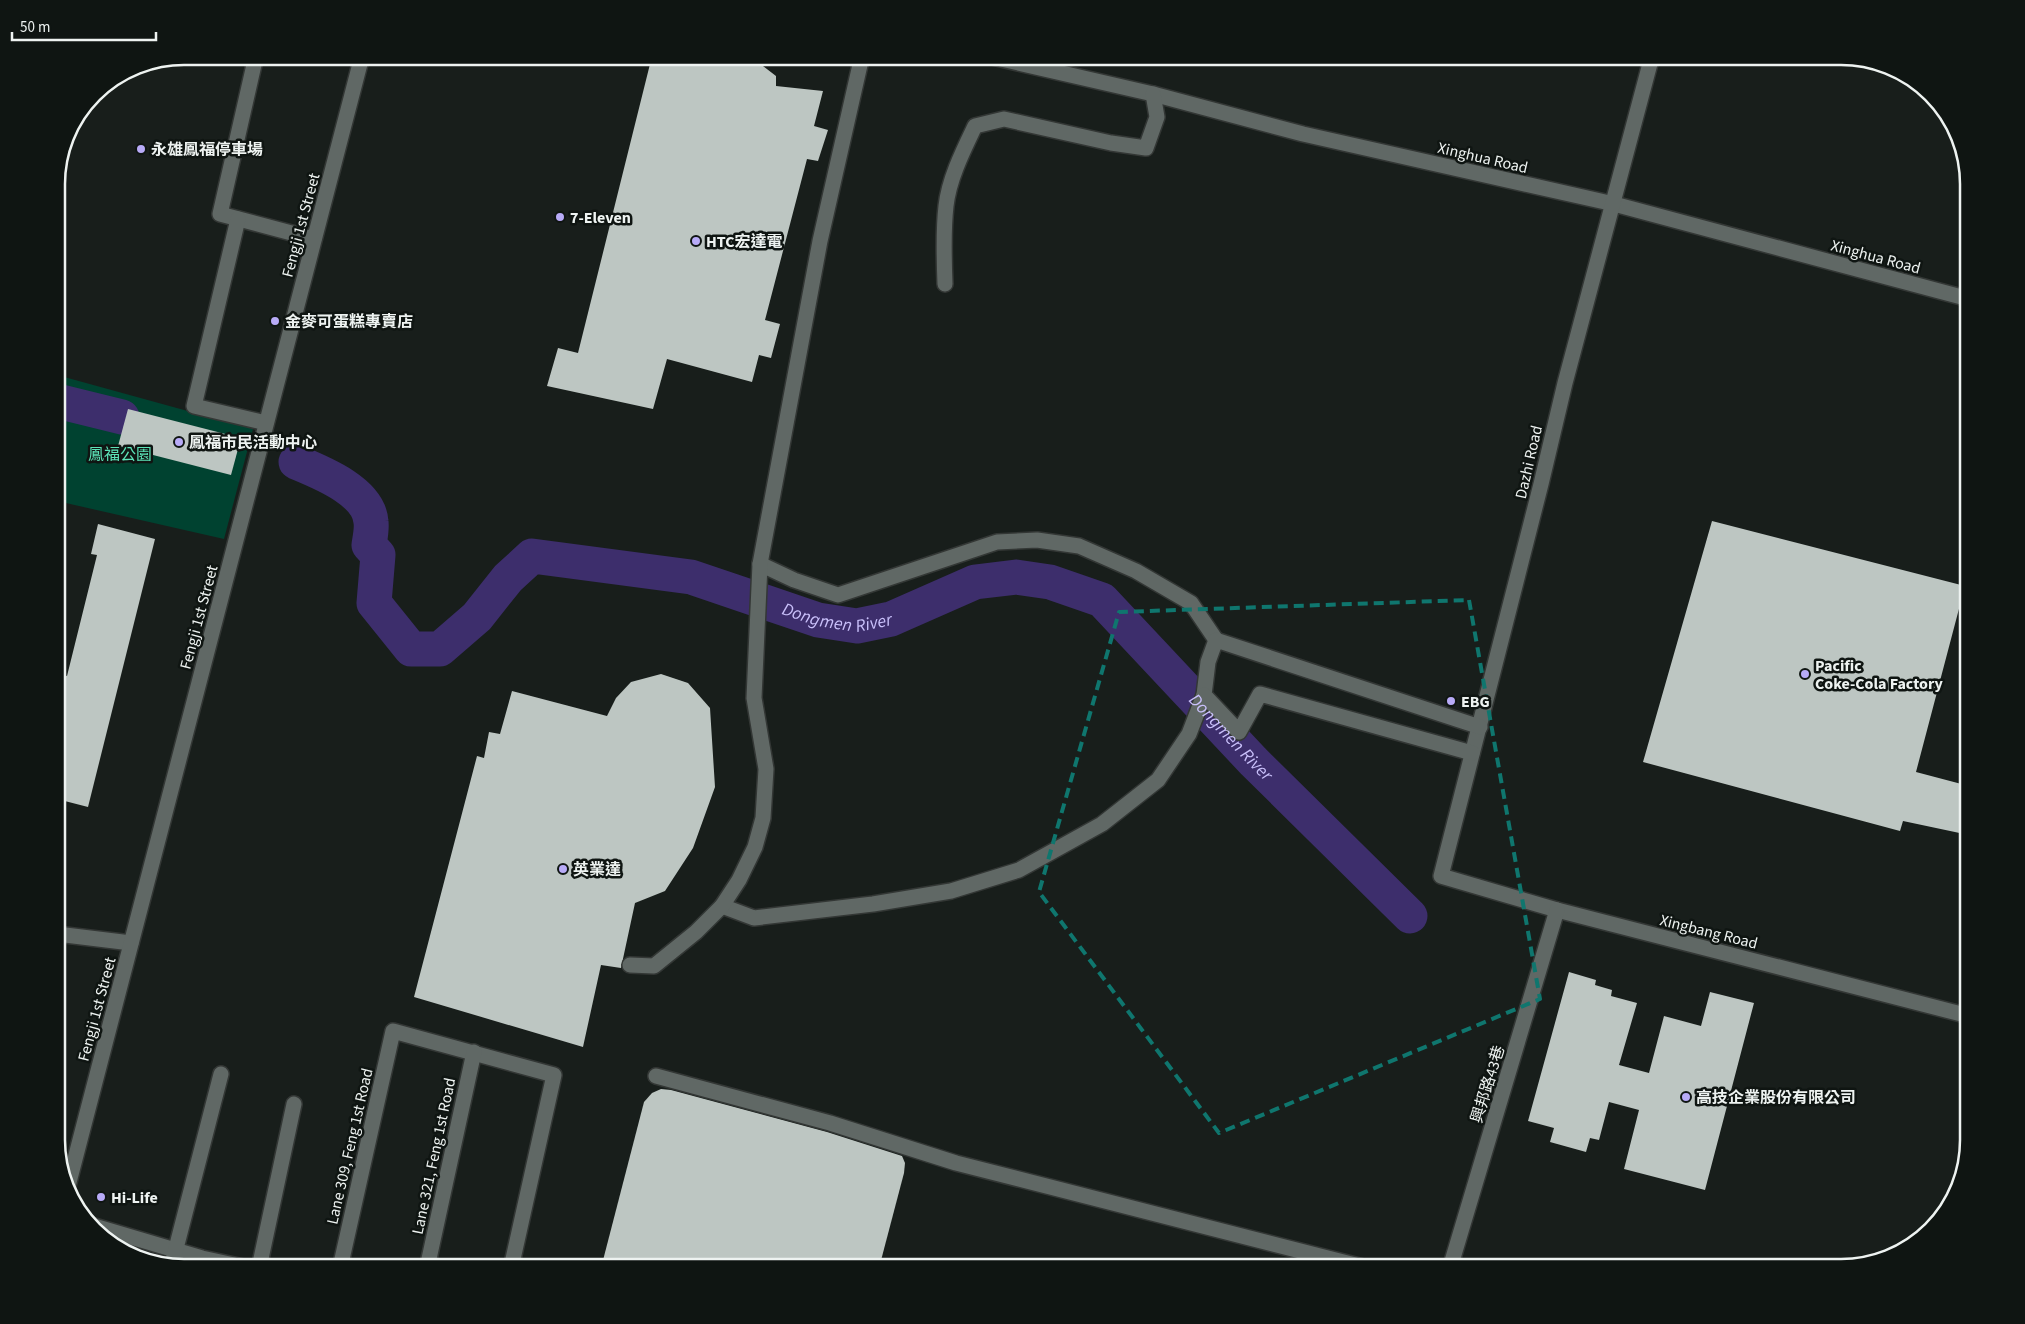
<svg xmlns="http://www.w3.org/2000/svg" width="2025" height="1324" font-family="'Source Sans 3','Noto Sans TC',sans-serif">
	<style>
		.green { fill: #004230 }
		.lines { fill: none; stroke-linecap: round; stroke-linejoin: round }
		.river { stroke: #3d2e6c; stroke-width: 35 }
		.building { fill: #bdc6c2 }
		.minor-casing { stroke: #333735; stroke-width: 18 }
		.minor { stroke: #606865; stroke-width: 15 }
		.marked { fill: none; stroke: #0f766e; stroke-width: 4; stroke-dasharray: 10 6; stroke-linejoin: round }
		.poi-dot { fill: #b8abf7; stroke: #0f1512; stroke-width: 2 }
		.labels { text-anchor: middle; stroke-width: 5; stroke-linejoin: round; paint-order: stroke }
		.poi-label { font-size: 16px; font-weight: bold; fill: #eef3f1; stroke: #0f1512; text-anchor: start }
		.street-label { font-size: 16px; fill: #eef3f1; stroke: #0f1512 }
		.park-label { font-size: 16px; fill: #5ce3b7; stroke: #0f1512 }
		.water-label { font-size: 18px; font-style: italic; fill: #c9c0fa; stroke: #0f1512 }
		.rim { fill: none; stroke: #eef3f1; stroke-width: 2.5 }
	</style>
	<rect width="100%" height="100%" fill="#181e1b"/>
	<polygon class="green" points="57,375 253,429 224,539 57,501"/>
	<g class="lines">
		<g class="river">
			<polyline points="57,401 122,417"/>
			<path id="s1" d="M296 462C320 472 369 491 371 522 372 529 370 538 369 545L378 555 374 603 411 649H440L477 617 508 578 532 556 691 577 818 620 857 626 891 619 975 582 1016 577 1050 582 1102 600 1253 761 1410 916"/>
		</g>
	</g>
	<g class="building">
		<polygon points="652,56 666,56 696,62 716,56 740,56 759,63 776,76 776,86 823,91 814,126 828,130 818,161 807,159 765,320 780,324 771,358 759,355 752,382 667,359 653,409 547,386 558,348 578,353"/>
		<polygon points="128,409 241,438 231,475 118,446"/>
		<polygon points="1712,521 1965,586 1916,772 1969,786 1969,835 1903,821 1900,831 1643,762"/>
		<polygon points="98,524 155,539 88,807 57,799 57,682 59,674 67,676 97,555 91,554"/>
		<polygon points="661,674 688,683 710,708 715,787 693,848 665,891 635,903 621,968 601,965 583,1047 414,997 477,756 484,758 489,732 500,734 512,691 607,716 616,698 631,682"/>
		<polygon points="1569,972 1596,980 1595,985 1612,990 1611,996 1637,1003 1619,1065 1649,1073 1664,1016 1701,1026 1710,992 1754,1003 1705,1190 1624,1169 1639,1110 1609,1102 1599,1140 1590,1138 1586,1152 1550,1142 1554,1128 1528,1121"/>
		<polygon points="661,1089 671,1090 827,1132 902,1156 905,1163 904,1173 879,1268 601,1268 644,1102 652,1093"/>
	</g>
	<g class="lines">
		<defs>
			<g id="minor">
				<polyline points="256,56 220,214 314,239"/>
				<polyline points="988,56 1153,94 1303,134 1614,204 1969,299"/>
				<polyline points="1652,56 1565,383 1541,484 1441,876 1557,910 1969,1016"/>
				<polyline points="238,219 194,406 266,423"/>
				<path d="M945 284C944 259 943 232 946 206 949 179 963 151 975 126L1004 119 1111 143 1146 148 1157 117 1153 94"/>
				<polyline points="760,564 794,580 838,595 997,542 1037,540 1079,546 1136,571 1191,603 1216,640"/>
				<polyline points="1472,753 1260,694 1239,732 1204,695 1208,662 1216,640 1480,727"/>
				<polyline points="722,906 754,918 873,904 951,891 1019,870 1102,824 1158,780 1189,734 1204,695"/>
				<polyline points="57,934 131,943"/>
				<polyline points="630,965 654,966 696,932 722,906 739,880 755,847 763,818 766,769 754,698 760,564 820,241 862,56"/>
				<polyline points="656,1076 830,1123 956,1163 1367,1268"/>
				<polyline points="68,1186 362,56"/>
				<polyline points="94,1226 202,1258 248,1268"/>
				<polyline points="172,1264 221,1074"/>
				<polyline points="259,1268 294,1104"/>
				<polyline points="340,1268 393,1031 554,1075 511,1268"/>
				<polyline points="427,1268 474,1052"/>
				<polyline points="1450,1268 1557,910"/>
			</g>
		</defs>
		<use href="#minor" class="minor-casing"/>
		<use href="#minor" class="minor"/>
	</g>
	<path class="marked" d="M1469 600 1540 999 1219 1133 1039 892 1119 612Z"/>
	<g class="poi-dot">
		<circle cx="141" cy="149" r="5"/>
		<circle cx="560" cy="217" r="5"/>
		<circle cx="696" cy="241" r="5"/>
		<circle cx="275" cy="321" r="5"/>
		<circle cx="179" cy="442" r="5"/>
		<circle cx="1805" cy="674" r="5"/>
		<circle cx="1451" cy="701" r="5"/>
		<circle cx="563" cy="869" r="5"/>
		<circle cx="1686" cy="1097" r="5"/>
		<circle cx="101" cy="1197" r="5"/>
	</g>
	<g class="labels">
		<g class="poi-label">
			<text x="151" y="155">永雄鳳福停車場</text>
			<text x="570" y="223">7-Eleven</text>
			<text x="706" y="247">HTC宏達電</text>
			<text x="285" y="327">金麥可蛋糕專賣店</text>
			<text x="189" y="448">鳳福市民活動中心</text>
			<text x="1815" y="671">Pacific<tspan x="1815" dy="18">Coke-Cola Factory</tspan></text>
			<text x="1461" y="707">EBG</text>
			<text x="573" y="875">英業達</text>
			<text x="1696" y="1103">高技企業股份有限公司</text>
			<text x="111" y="1203">Hi-Life</text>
		</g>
		<g class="street-label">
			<text transform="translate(1483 157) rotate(13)" y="6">Xinghua Road</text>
			<text transform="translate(300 225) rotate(-75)" y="6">Fengji 1st Street</text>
			<text transform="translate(1876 256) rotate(15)" y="6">Xinghua Road</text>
			<text transform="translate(1528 462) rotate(-77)" y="6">Dazhi Road</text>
			<text transform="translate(198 617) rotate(-75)" y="6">Fengji 1st Street</text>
			<text transform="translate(1709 931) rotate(14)" y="6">Xingbang Road</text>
			<text transform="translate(96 1009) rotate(-75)" y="6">Fengji 1st Street</text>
			<text transform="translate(1487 1084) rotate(-73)" y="6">興邦路43巷</text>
			<text transform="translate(349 1146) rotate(-77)" y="6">Lane 309, Feng 1st Road</text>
			<text transform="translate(433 1156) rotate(-78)" y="6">Lane 321, Feng 1st Road</text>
		</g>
		<g class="park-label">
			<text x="120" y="460">鳳福公園</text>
		</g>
		<g class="water-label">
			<text dy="6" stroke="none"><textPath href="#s1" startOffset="718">Dongmen River</textPath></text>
			<text dy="6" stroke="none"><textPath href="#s1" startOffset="1184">Dongmen River</textPath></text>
		</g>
	</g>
	<path d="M0 0H2025V1324H0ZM184 65H1841A119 119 0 0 1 1960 184V1140A119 119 0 0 1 1841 1259H184A119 119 0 0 1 65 1140V184A119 119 0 0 1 184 65Z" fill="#0f1512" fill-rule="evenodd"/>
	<path class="rim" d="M184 65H1841A119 119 0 0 1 1960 184V1140A119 119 0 0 1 1841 1259H184A119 119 0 0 1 65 1140V184A119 119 0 0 1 184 65Z"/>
	<path d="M12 32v8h144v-8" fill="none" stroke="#eef3f1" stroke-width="2.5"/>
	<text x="20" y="32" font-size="15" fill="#eef3f1" stroke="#0f1512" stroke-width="4" paint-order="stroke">50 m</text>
</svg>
